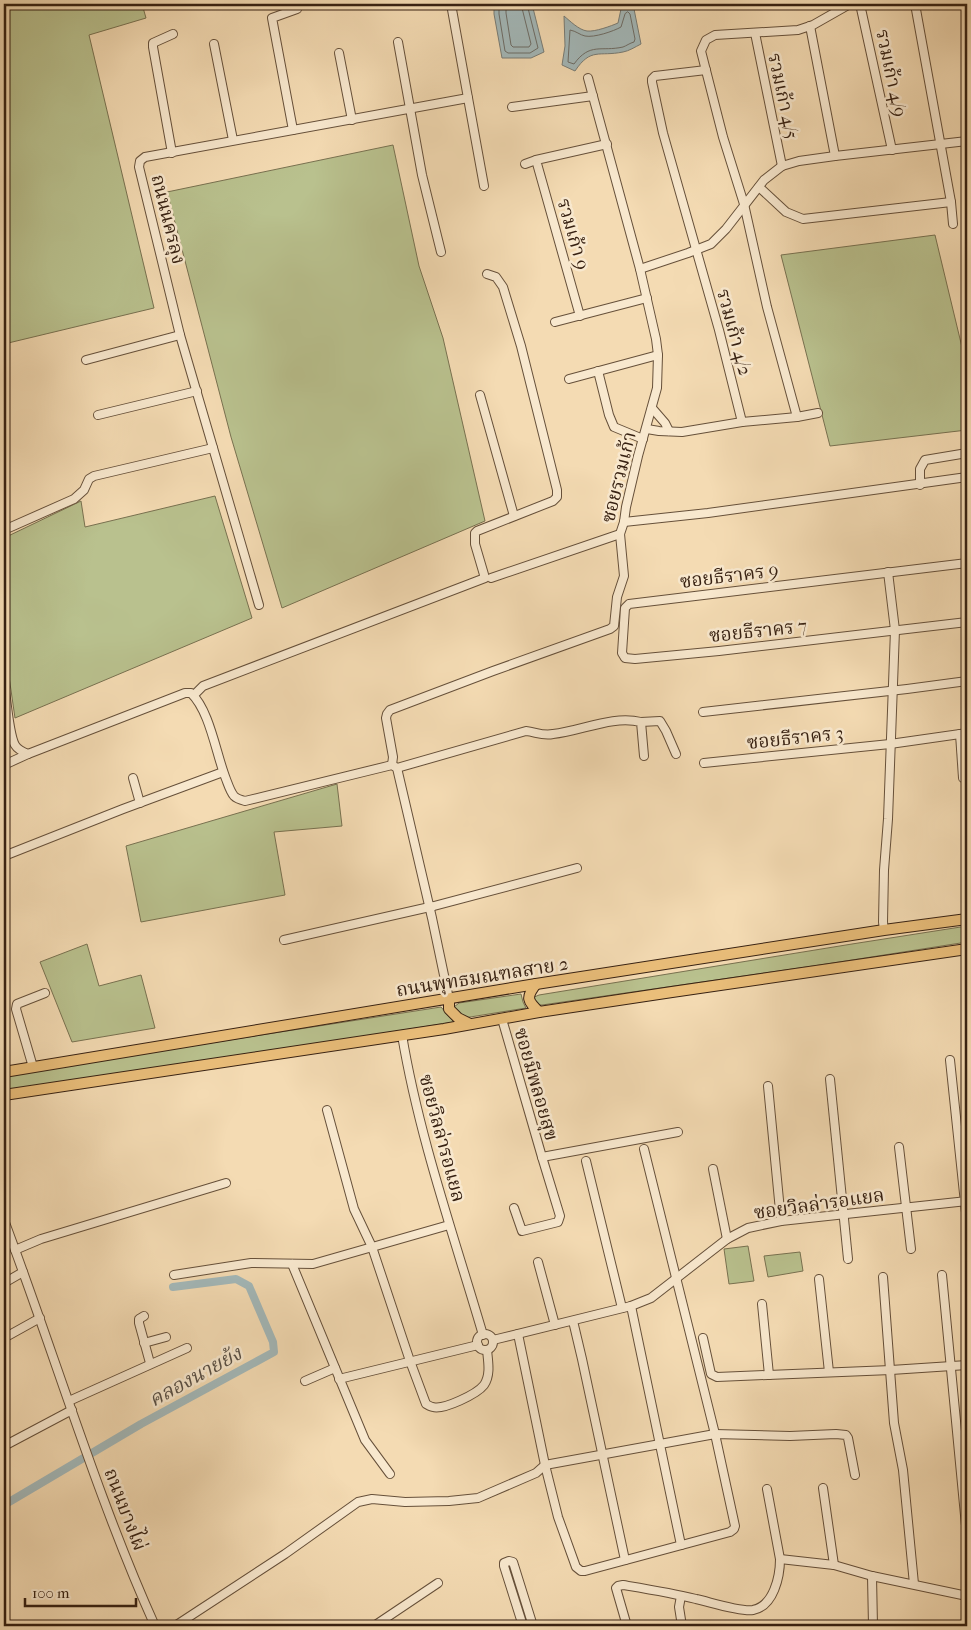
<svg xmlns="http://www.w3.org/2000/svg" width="971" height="1630" font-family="'IM FELL French Canon','Noto Serif Thai',serif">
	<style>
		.green { fill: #b9c18e; stroke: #787150 }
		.water { fill: #a3b8b9; stroke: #787c76 }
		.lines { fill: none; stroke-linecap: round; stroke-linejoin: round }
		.shore { stroke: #6d6c66; stroke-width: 1 }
		.canal { stroke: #a3b8b9; stroke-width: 8 }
		.minor-casing { stroke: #66503a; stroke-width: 10 }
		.major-casing { stroke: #372112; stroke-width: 12 }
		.minor { stroke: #f8e8ce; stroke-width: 8 }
		.major { stroke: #eabe7a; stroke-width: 10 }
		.labels { text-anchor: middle; stroke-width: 5; stroke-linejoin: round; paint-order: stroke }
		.street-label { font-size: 19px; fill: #372112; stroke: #f8e8ce }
		.water-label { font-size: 20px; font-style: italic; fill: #574e44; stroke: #f8e8ce }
	</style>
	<rect width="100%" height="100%" fill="#f4dbb3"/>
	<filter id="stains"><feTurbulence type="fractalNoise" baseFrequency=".004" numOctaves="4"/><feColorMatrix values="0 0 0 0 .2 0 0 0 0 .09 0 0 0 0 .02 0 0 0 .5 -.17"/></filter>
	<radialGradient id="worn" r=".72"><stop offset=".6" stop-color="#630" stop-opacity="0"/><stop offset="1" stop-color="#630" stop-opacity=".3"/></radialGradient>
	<g class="green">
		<polygon points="4,4 142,4 146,18 89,35 154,308 4,344"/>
		<polygon points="654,4 703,4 655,8"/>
		<polygon points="393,145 419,266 443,338 485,521 282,608 231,437 167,192"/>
		<polygon points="935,235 967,368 967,430 830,446 781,255"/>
		<polygon points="215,496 252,618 15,718 4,642 4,538 81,501 85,527"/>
		<polygon points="337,784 342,826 274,832 285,895 141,922 126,846"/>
		<polygon points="967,926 967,942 820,965 542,1005 536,1005 532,998 539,995 852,944"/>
		<polygon points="87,944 99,986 141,975 155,1028 72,1042 40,962"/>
		<polygon points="521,994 523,1002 526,1008 464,1018 454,1007 459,1003"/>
		<polygon points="441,1007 454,1022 196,1063 4,1091 4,1075"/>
		<polygon points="748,1246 754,1281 729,1284 724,1249"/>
		<polygon points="800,1252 803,1271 768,1277 764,1256"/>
	</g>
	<g class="water">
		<polygon points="494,4 532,4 544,52 531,58 502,58 494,14"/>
		<path d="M619 4H633L641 44C635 47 629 51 623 52 599 57 591 47 575 71L562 65 565 46 564 16C570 21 579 30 587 31 595 32 611 26 618 23L621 9Z"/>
	</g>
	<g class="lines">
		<g class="shore">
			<polyline points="499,4 499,14 505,51 508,53 530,53 538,48 527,4"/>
			<polyline points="506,4 506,13 511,45 513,47 529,47 531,44 521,4"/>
			<path d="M628 12 630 14 635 39 634 42C630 43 626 46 623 47 601 52 590 42 574 64L568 62 570 30C576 31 580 35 585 36 594 38 614 31 621 27L625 14Z"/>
		</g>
		<polyline class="canal" points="4,1505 141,1424 274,1352 273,1342 249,1286 236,1279 173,1287"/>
		<defs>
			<g id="minor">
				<polyline points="860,4 892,150"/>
				<polyline points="915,4 951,202 953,224"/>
				<polyline points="967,4 967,7"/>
				<polyline points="810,26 835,156"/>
				<polyline points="755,33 782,166"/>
				<polyline points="398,42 422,175 441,252"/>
				<polyline points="214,44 233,140"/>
				<polyline points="339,53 352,120"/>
				<polyline points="706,70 655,76 652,79 652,82 663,133 719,330 742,422"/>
				<polyline points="468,98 484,186"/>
				<polyline points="512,107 593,96"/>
				<polyline points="293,130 272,18 297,9"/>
				<polyline points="172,153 153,47 153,43 173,34"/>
				<polyline points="525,164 536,160"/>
				<polyline points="759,187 786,212 803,219 951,202"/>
				<polyline points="640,269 688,253 711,244 726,229 764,180 782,166 799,161 835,156 967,141"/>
				<polyline points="580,316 536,160 607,144"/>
				<polyline points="555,322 647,298"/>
				<polyline points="86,360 180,335"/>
				<polyline points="598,371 609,415 614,427 643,439"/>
				<polyline points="569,379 658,355"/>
				<polyline points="480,395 514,516"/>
				<polyline points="652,408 665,423 669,431"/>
				<polyline points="98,415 197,391"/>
				<polyline points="797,417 767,307 744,204 723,137 701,51 706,40 715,35 798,30 813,25 850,4"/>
				<polyline points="647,429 659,431 682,432 742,422 797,417 818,413"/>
				<polyline points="920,485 920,469 925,460 967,453"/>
				<polyline points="624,522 708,513 967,477"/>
				<polyline points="4,530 74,499 84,490 89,479 94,476 213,448"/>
				<polyline points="967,563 629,604 625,608 622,653 625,658 635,659 719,651 967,622"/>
				<polyline points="491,578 620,534"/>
				<polyline points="259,605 180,335 139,167 140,161 145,157 468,98 451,4"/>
				<path d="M4 682C6 696 9 735 15 745 18 750 23 752 28 754L185 693H191C210 711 216 754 226 779 228 784 230 791 234 796 237 799 241 800 245 801L392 765 397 768 432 918 449 999"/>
				<polyline points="194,695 203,686 485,578 475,544 475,533 477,531 553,501 557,497 557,490 521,346 503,287 496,277 487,274"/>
				<polyline points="703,712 907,689 967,681"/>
				<polyline points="641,722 660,721 666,731 676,754"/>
				<polyline points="960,734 963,778"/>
				<polyline points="704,763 890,744 967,733"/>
				<polyline points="4,765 28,754"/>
				<polyline points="392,765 393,757 386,718 387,714 390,710 493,671 610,629 614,626 617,597 624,576 620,534 624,522 626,507 638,456 657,388 658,355 656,339 640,269 588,78"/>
				<path d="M397 768 526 731C536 732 542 736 553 734 582 731 612 715 641 722L644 756"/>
				<polyline points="133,778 140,803"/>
				<polyline points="4,856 123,809 223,772"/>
				<polyline points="884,930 883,922 884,870 888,819 895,630 888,572"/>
				<polyline points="284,940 434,906 577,868"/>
				<polyline points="502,1019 542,1157 560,1216 558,1222 522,1231 514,1208"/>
				<path d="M402 1035C419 1137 454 1236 483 1335"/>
				<polyline points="950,1060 967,1222"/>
				<polyline points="33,1067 16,1009 17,1004 45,993"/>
				<polyline points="830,1079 848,1259"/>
				<polyline points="768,1086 781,1221"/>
				<path d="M327 1110 354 1209 372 1247 410 1361 426 1404C428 1405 431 1407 433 1407 444 1410 477 1394 484 1385 491 1375 488 1361 487 1350"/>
				<polyline points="899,1147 911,1249"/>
				<polyline points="542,1157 678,1132"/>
				<polyline points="586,1161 622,1308"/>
				<polyline points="713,1169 727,1239"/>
				<path d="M4 1220C55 1355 96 1495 155 1626"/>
				<polyline points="15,1250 41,1239 226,1183"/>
				<polyline points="538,1262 555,1325"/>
				<polyline points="292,1264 365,1440 390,1474"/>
				<polyline points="174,1275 251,1263 313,1264 449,1225"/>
				<polyline points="942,1275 967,1536"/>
				<polyline points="883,1277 894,1423 903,1470 914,1584"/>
				<polyline points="819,1279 829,1372"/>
				<polyline points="4,1283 23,1272"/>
				<polyline points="762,1304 769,1375"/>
				<polyline points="631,1306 681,1545"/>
				<polyline points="144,1316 139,1319 139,1323 150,1363"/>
				<polyline points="573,1321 582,1359 625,1560"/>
				<polyline points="518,1334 545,1465 558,1517 576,1567 581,1571 585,1571 730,1532 734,1529 735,1526 715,1434 644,1149"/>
				<circle cx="485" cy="1342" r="8"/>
				<polyline points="4,1338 40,1318"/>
				<polyline points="703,1338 711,1374 717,1377 891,1370 967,1365"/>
				<polyline points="493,1340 631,1306 651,1298 727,1239 748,1228 781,1221 967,1201"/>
				<polyline points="144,1343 166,1337"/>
				<polyline points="339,1379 478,1345"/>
				<polyline points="305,1381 335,1368"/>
				<polyline points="69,1401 187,1348"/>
				<polyline points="4,1446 72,1410"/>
				<polyline points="823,1488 834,1565"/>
				<polyline points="780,1559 834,1565 872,1576 967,1596"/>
				<polyline points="872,1576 873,1626"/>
				<polyline points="681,1596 679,1607 682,1626"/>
				<polyline points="175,1626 285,1554 358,1502 372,1499 405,1502 449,1501 478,1498 536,1473 545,1465 715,1434 790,1436 836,1434 846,1435 848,1438 855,1475"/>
				<polyline points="374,1626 438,1583"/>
				<polyline points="523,1626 504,1566 504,1563 509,1561 513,1562 533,1626"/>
				<path d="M627 1626 616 1588 618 1586 623 1585C647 1589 672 1593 696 1599 710 1602 740 1612 753 1610 774 1606 780 1576 780 1559L767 1489"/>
			</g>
			<g id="major">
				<path d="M536 984C525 998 528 1001 539 1012"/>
				<polyline points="449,999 449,1009 458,1018 470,1024"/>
				<polyline points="4,1072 536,984 884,930 967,919"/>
				<polyline points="4,1095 444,1029 539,1012 672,992 967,949"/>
			</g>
		</defs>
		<use href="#minor" class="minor-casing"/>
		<use href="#major" class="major-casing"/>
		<use href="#minor" class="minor"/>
		<use href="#major" class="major"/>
	</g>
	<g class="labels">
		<g class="street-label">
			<text transform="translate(892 73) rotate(78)" y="7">รวมเก้า 4/9</text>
			<text transform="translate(784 96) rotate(78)" y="7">รวมเก้า 4/5</text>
			<text transform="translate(169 219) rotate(76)" y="7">ถนนนครลุง</text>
			<text transform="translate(574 234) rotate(74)" y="7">รวมเก้า 9</text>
			<text transform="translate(735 332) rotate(75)" y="7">รวมเก้า 4/2</text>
			<text transform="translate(618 477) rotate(-76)" y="7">ซอยรวมเก้า</text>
			<text transform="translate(729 575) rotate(-7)" y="7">ซอยธีราคร 9</text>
			<text transform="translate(758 630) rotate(-6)" y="7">ซอยธีราคร 7</text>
			<text transform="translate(795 737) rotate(-6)" y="7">ซอยธีราคร 3</text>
			<text transform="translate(482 976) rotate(-9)" y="7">ถนนพุทธมณฑลสาย 2</text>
			<text transform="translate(537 1084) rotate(74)" y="7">ซอยมีพลอยสุข</text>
			<text transform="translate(443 1138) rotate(75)" y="7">ซอยวิลล่ารอแยล</text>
			<text transform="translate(819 1203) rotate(-8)" y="7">ซอยวิลล่ารอแยล</text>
			<text transform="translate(126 1509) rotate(69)" y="7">ถนนบางไผ่</text>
		</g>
		<g class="water-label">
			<text transform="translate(195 1376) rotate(-29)" y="7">คลองนายย้ง</text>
		</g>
	</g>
	<rect width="971" height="1630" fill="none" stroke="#f4dbb3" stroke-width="20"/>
	<rect x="5" y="5" width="961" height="1620" fill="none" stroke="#372112" stroke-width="2.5"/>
	<rect x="10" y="10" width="951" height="1610" fill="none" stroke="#372112"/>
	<path d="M25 1598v8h111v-8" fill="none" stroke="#372112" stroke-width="2.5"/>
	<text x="32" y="1598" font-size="15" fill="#372112" stroke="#f8e8ce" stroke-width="4" paint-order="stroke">100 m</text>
	<rect width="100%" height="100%" filter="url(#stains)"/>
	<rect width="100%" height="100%" fill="url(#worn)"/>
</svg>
